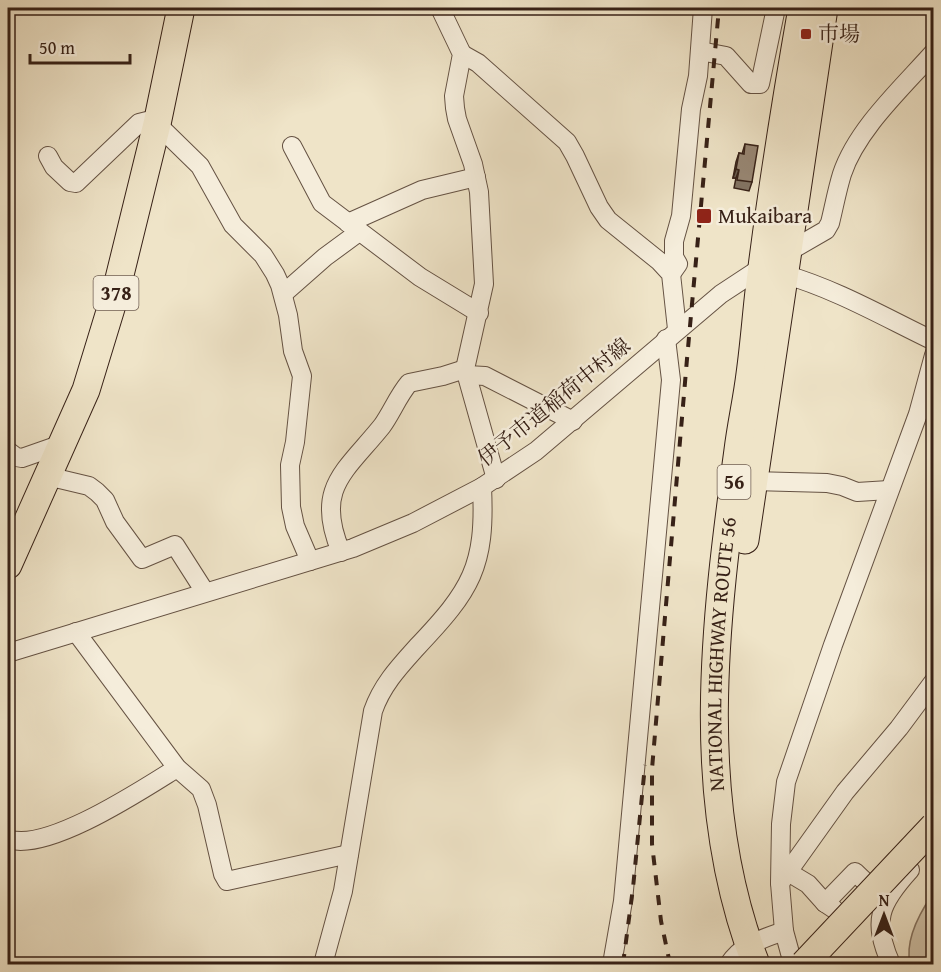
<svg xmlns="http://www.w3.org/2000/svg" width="941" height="972" font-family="'Gentium Book Plus','Noto Serif JP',serif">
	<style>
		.green { fill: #d0c3aa; stroke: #847260; stroke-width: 1.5 }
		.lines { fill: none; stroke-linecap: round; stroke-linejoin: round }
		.minor-casing { stroke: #655243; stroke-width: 20 }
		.highway-casing { stroke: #372117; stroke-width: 29 }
		.minor { stroke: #f5eddb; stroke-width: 18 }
		.highway { stroke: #efe4c8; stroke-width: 27 }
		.rail { stroke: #372117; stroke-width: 4; stroke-dasharray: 10 10; stroke-linecap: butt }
		.highway-bridge-casing { stroke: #372117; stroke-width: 29; stroke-linecap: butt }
		.highway-bridge { stroke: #efe4c8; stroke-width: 27 }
		.wall { fill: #827363; stroke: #372117; stroke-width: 1.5 }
		.shaded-wall { fill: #6a5e50; stroke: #372117; stroke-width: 1.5 }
		.building { fill: #978673; stroke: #372117; stroke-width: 1.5 }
		.poi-dot { fill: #8f2418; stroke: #f5eddb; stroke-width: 2 }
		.labels { text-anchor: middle; stroke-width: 5; stroke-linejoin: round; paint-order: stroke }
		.shield { fill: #f5eddb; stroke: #705e52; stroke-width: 1.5 }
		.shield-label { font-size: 20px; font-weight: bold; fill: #372117 }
		.poi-label { font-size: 21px; fill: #372117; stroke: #f5eddb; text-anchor: start }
		.street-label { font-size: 21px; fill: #372117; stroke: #f5eddb }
	</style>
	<rect width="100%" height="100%" fill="#efe4c8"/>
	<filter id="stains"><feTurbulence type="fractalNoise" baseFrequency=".00333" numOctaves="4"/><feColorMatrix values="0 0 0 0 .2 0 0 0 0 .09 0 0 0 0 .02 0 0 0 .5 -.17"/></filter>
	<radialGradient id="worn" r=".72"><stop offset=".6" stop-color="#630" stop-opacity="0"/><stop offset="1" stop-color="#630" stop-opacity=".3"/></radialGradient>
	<path class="green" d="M932 895 933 964H910C905 941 919 914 932 895Z"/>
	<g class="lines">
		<defs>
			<g id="minor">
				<polyline points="440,8 462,54 454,96 455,108 457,119 473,164 479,192 484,284 465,369 496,479"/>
				<polyline points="700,51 726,56 751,84 760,84 776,8"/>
				<polyline points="462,54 478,63 567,142 575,156 599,207 608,220 659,261 671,274 677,329"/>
				<polyline points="292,146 322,203 420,277 479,313"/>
				<polyline points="48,156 54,167 70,182 76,183 139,123 147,121 157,124 200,166 233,225 263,255 275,274 280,285 288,315 293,351 302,376 295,442 290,465 291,507 295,526 310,561"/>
				<polyline points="348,223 422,190 476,177"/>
				<polyline points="671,274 678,264 674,257 674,241 681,216 691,109 698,76 703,8"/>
				<path d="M783 274C836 289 884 317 934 341"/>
				<polyline points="283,294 325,257 359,232"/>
				<polyline points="467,375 485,376 573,421"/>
				<polyline points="8,451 16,457 22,458 62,444"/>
				<polyline points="47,476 89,486 97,492 105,500 115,522 142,559 175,545 205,592"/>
				<polyline points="754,481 827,483 842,486 857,492 889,490"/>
				<path d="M341 552C314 488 345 472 382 426 392 412 398 396 409 383L443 376 465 369"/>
				<polyline points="76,632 177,768 201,789 207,805 223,874 227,881 349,854"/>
				<path d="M8 653 353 548 413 523 482 487 536 451 721 294 762 267 826 230 830 223C834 207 837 190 842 174 857 129 902 88 934 52"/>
				<path d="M8 839C47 853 143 789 177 768"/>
				<polyline points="788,872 808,884 825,903 834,909"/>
				<polyline points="780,883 845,792 899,728 934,681"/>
				<polyline points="825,903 855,872 880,896"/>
				<path d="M323 964 343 891 373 711C382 685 399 667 417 647 471 590 486 567 482 487"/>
				<polyline points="612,964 623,901 671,380 666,339"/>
				<path d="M729 964C742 944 762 939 784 931"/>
				<polyline points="793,964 784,931 780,883 781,824 786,782 833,645 918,414 934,355"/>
				<path d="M891 964C872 921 879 904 910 870"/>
			</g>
			<g id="highway">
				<polyline points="745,540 824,8"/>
				<polyline points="8,565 86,390 115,295 157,124 181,8"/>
				<path id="s1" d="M756 964C692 800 715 620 738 450 741 425 747 399 750 374 755 338 757 302 762 267 773 181 787 94 802 8"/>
			</g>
		</defs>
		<use href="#minor" class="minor-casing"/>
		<use href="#highway" class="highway-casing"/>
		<use href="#minor" class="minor"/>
		<use href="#highway" class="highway"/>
		<g class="rail">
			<polyline points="623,964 633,888 645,765"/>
			<polyline points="670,964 661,921 652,844 652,769 687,359 719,8"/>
		</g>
		<defs>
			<polyline id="highway-bridge" points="804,964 934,826"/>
		</defs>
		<use href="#highway-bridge" class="highway-bridge-casing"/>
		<use href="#highway-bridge" class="highway-bridge"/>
	</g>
	<polygon class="wall" points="745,144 752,182 749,191 734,188 736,178 733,178 736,162 739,153 742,154"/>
	<polygon class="shaded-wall" points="736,169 739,170 736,178 733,178"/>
	<polygon class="building" points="745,144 758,146 752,182 737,180 739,170 736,169 739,153 744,154"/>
	<g class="poi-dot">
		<rect x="800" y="28" width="12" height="12" rx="3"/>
		<rect x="696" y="208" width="16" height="16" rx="3"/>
	</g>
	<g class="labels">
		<g class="shield">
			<rect x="93.5" y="276" width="45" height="34" rx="4.5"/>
			<rect x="717.5" y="465" width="33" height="34" rx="4.5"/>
		</g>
		<g class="shield-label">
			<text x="116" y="300">378</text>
			<text x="734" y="489">56</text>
		</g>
		<g class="poi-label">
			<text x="818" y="41">市場</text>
			<text x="718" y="223">Mukaibara</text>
		</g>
		<g class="street-label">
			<text transform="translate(554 402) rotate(-39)" y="7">伊予市道稲荷中村線</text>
			<text dy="7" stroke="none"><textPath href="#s1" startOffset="315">NATIONAL HIGHWAY ROUTE 56</textPath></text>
		</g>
	</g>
	<rect width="941" height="972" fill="none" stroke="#efe4c8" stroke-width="30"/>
	<rect x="9" y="9" width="923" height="954" fill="none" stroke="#372117" stroke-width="3"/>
	<rect x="15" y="15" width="911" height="942" fill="none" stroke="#372117" stroke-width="1.5"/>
	<g transform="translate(884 915)" stroke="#f5eddb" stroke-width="4.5" paint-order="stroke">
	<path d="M0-4.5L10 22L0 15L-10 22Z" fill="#372117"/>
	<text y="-9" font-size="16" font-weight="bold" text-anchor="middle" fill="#372117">N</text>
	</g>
	<path d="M30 54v9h100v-9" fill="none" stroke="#372117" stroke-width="3"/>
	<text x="39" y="54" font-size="18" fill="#372117" stroke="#f5eddb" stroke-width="4.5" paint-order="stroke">50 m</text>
	<rect width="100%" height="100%" filter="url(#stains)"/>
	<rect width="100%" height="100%" fill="url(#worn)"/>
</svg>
